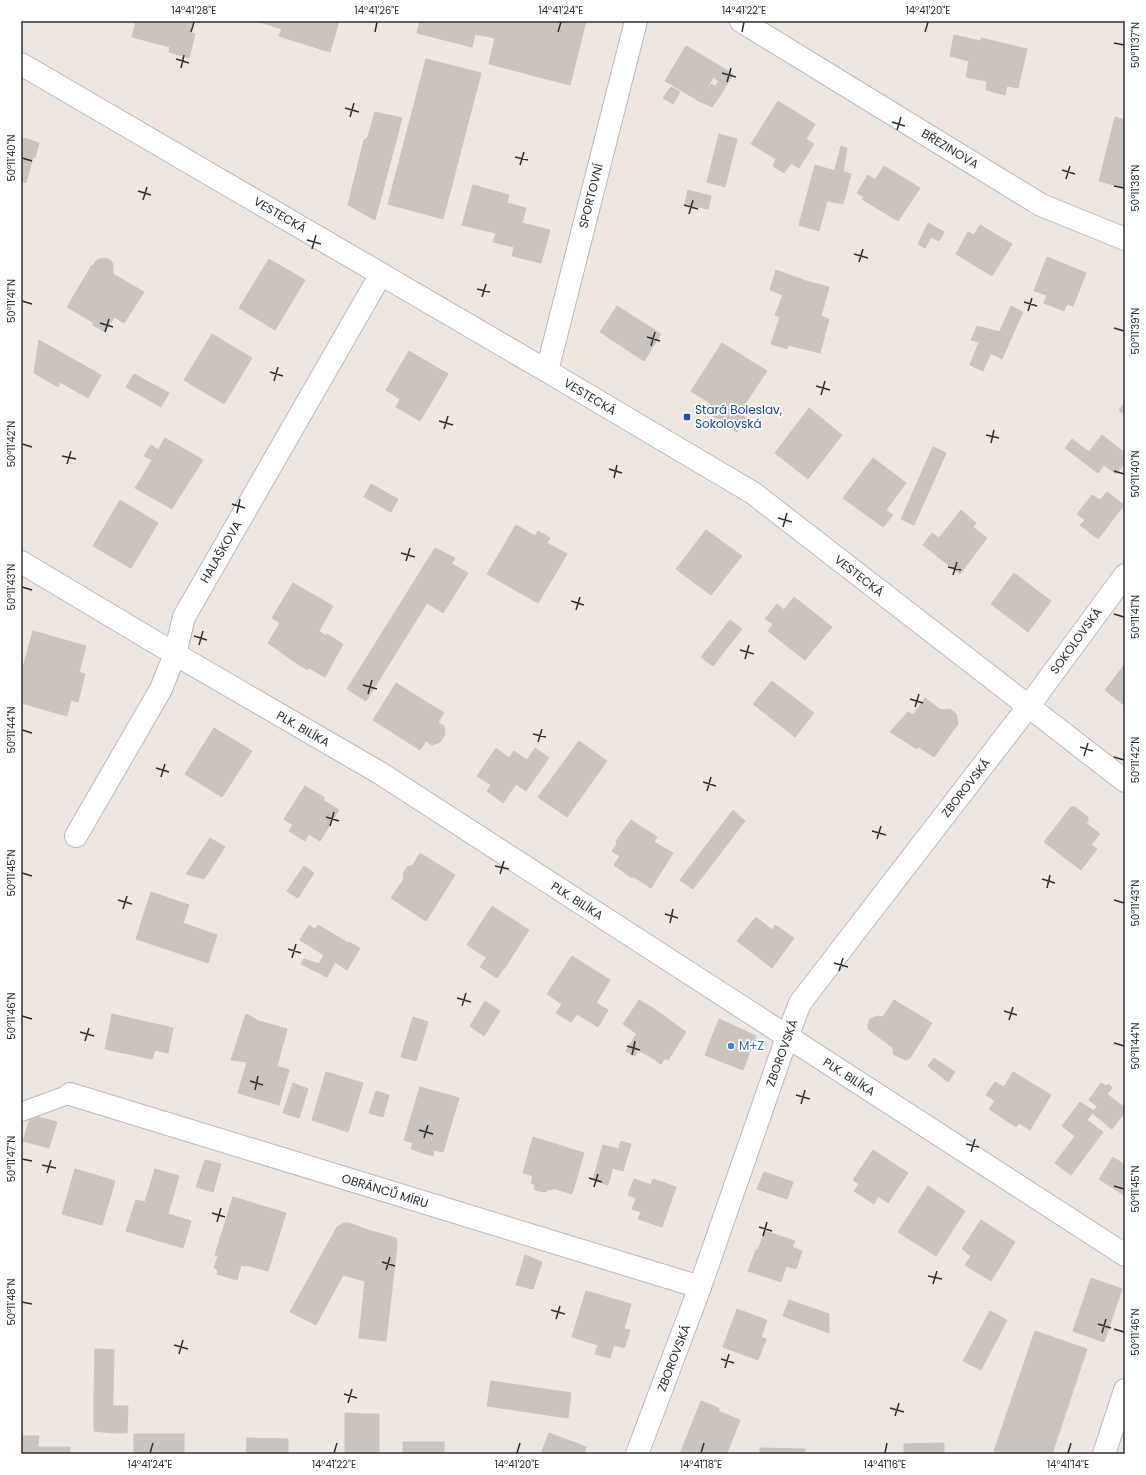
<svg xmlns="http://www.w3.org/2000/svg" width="1146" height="1475" font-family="Poppins,sans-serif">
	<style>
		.building { fill: #cbc4be; stroke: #ccc2b9 }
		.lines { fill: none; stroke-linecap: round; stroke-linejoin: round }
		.lane-casing { stroke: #b4b9c2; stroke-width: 20 }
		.street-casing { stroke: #b4b9c2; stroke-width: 24 }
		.secondary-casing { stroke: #b4b9c2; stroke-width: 24 }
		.lane { stroke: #fff; stroke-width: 18 }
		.street { stroke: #fff; stroke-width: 22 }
		.secondary { stroke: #fff; stroke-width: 22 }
		.ticks { fill: none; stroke: #2e2e2e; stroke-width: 1.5 }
		.transit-dot { fill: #1a4fb4; stroke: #fff; stroke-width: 1.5 }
		.shop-dot { fill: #3f7fe0; stroke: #fff; stroke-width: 1.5 }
		.labels { text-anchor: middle; stroke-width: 3.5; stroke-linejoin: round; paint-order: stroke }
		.street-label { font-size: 12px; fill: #2e2e2e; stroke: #fff }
		.transit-label { font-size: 12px; fill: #164399; stroke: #fff; text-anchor: start }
		.shop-label { font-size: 12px; fill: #366cbe; stroke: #fff; text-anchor: start }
		.neatline { fill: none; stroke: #2e2e2e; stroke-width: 1.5 }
		.ticks-label { font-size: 10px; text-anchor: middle; fill: #2e2e2e }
	</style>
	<rect width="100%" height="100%" fill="#f0e6e0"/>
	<g class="building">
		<polygon points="136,21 192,21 190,32 195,34 189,58 169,52 170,47 132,37"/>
		<polygon points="257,21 339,21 330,52 279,36 282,29"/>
		<polygon points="420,21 586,21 570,85 489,64 495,38 475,34 472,47 417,33"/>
		<polygon points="954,35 981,41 981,38 1027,49 1018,88 1007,86 1005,95 986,90 987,81 966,77 969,61 950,56"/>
		<polygon points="686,46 720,66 699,101 665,81"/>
		<polygon points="426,59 481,73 443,219 388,204"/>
		<polygon points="720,66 733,74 723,91 715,87 719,81 714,78"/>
		<polygon points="711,84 723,91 712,107 699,101"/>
		<polygon points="671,87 680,92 673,104 663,98"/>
		<polygon points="778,101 815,124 806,139 814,144 799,168 791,163 784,173 773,166 776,159 751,144"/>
		<polygon points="375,112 402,118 375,220 348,205 364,140 368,137"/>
		<polygon points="1115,117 1125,120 1125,188 1099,181"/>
		<polygon points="719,134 737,139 725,187 707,182"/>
		<polygon points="24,138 39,143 35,158 33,157 26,183 21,181 21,139 24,140"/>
		<polygon points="841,146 847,148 843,172 835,169"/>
		<polygon points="815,165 835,171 819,231 799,225"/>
		<polygon points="884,166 920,188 898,221 862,199 864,197 857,193 868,175 875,180"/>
		<polygon points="835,169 851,174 843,204 827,201"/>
		<polygon points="473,185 509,195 507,203 526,208 522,223 550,230 541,263 512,256 514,247 493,242 496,233 462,225"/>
		<polygon points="688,190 711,196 708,209 685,204"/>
		<polygon points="928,223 944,232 939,241 931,237 925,248 918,244"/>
		<polygon points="980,225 1012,244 992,276 956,254 968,232 974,235"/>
		<polygon points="1047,257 1086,273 1073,306 1067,304 1064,311 1044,303 1047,295 1034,291"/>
		<polygon points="105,258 110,260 113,264 113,274 144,292 124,323 114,317 105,332 93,325 94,323 67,307 92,265 93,266 96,261 99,259"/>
		<polygon points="269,259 305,280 275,330 239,308"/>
		<polygon points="776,270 806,281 787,349 771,344 780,317 775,315 783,295 770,290"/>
		<polygon points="806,281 829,287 821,316 829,319 820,353 788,345"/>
		<polygon points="617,306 661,334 644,361 600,332"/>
		<polygon points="1011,306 1023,312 1013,334 1001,329"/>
		<polygon points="977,326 1000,332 983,371 970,365 979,342 971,340"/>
		<polygon points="1001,329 1013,334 1002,359 990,353"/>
		<polygon points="212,334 252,358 224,404 184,380"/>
		<polygon points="39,340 101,375 88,398 60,382 58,387 34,373"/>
		<polygon points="722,343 767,371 739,413 746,418 737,432 707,412 711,404 691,391"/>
		<polygon points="409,351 448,374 420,421 396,407 400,399 386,390"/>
		<polygon points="134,374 169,393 161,407 126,387"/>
		<polygon points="1125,403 1125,415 1119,410"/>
		<polygon points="809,408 842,435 808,479 775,453"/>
		<polygon points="1102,435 1125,453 1125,463 1116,474 1088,453"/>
		<polygon points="165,438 203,460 178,499 142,477 152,460 144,456 151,445 158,450"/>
		<polygon points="1072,439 1089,452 1088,453 1104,465 1098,473 1065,448"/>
		<polygon points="933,447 946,453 930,489 917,483"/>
		<polygon points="873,458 906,483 886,510 893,515 883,527 843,498"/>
		<polygon points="142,477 178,499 172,509 135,488"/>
		<polygon points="917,483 930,489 914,525 901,519"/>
		<polygon points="371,484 398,499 391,512 364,497"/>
		<polygon points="1107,492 1124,505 1098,539 1080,525 1085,520 1077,514 1092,495 1100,500"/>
		<polygon points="120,500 158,523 131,568 93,546"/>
		<polygon points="961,510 976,523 973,527 987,538 960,574 923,545 932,533 939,538"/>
		<polygon points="516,525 535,536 538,531 550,538 547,543 567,554 538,603 487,574"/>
		<polygon points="706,530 742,556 711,595 676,569"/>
		<polygon points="435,548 455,558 366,701 347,689"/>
		<polygon points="452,564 468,573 443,613 427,603"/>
		<polygon points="1014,573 1051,601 1028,632 991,604"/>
		<polygon points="293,583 333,606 319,631 326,636 327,634 343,644 325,677 309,668 308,670 299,665 312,642 272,618"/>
		<polygon points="794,597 832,627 805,660 768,631 773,624 765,619 777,604 784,610"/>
		<polygon points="730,620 742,629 713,666 701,657"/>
		<polygon points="280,623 312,642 299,665 268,643"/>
		<polygon points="33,631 86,646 79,672 85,674 78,702 71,700 67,716 21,703 21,674"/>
		<polygon points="1125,664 1125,706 1105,690"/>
		<polygon points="772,681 814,713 795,737 753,704"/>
		<polygon points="396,683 444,713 438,722 444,726 445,735 440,742 432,745 426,741 420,750 373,720"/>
		<polygon points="925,698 941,710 950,709 956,714 958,724 934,757 919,747 917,749 890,732 908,712 913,715"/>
		<polygon points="214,728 252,751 222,797 185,774"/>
		<polygon points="579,741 607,761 567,817 538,797"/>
		<polygon points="496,748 509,758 514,751 527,760 535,748 549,758 526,791 516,784 503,803 487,791 491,785 477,776"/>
		<polygon points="305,786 325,798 323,800 339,810 320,841 309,834 305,841 289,831 293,825 284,819"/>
		<polygon points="1071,807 1075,807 1088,817 1088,821 1086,823 1100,834 1091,845 1097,849 1081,870 1044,842"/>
		<polygon points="733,810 745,821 693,889 680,880"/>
		<polygon points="631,820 657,837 654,842 673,853 651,888 633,876 632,878 614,865 620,856 612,851 617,844 616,841"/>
		<polygon points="210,838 225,847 204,879 186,874"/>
		<polygon points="420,853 455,875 426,921 391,898 404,879 403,873 407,867 413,865"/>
		<polygon points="304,866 314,873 298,898 287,891"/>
		<polygon points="151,892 189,905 183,923 217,935 208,963 136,939"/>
		<polygon points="492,906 529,930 504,969 467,945"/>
		<polygon points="756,917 772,930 775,925 794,938 772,968 737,941"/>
		<polygon points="309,925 315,929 318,925 348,943 335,962 300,940"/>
		<polygon points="349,942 360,948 347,970 335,962"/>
		<polygon points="324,955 335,962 327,977 301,964 304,959 319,964"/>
		<polygon points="572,956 610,980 596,1003 608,1010 598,1027 577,1014 571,1022 556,1013 562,1004 547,994"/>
		<polygon points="487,957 504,968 497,978 480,967"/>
		<polygon points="639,1000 653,1008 637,1034 623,1024"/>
		<polygon points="894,1000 932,1023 910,1058 905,1060 893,1054 893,1048 868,1029 868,1024 870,1019 878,1016 883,1017"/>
		<polygon points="485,1001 500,1011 484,1036 470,1026"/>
		<polygon points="653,1008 686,1032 668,1060 634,1038"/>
		<polygon points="112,1014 173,1028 168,1053 155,1050 152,1059 105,1049"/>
		<polygon points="246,1014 259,1021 248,1062 231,1060"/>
		<polygon points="413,1017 428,1022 416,1061 401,1057"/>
		<polygon points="719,1019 756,1036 743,1070 705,1055"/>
		<polygon points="259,1021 287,1029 277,1066 289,1070 279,1105 238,1093"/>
		<polygon points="634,1038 653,1050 649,1056 638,1050 635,1056 626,1051"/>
		<polygon points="653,1050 665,1058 661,1064 649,1056"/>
		<polygon points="934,1058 955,1072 948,1082 928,1066"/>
		<polygon points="326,1072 363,1083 348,1132 312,1120"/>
		<polygon points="1013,1072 1051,1095 1030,1130 1019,1123 1016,1127 989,1109 995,1101 986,1095 995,1082 1004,1087"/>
		<polygon points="293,1083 308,1089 299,1118 283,1113"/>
		<polygon points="1101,1083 1106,1086 1109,1084 1112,1088 1097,1106 1089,1100"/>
		<polygon points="420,1087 459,1098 443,1152 434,1150 433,1156 411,1149 413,1143 404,1140"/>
		<polygon points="376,1091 389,1095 383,1117 369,1113"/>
		<polygon points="1107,1094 1125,1108 1125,1112 1112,1129 1092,1113"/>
		<polygon points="1080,1102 1094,1111 1075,1136 1062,1126"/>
		<polygon points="31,1115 57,1122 49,1148 23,1141"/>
		<polygon points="1087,1120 1103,1132 1071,1175 1055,1163"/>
		<polygon points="533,1137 584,1153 572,1194 553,1188 552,1190 549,1189 545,1192 535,1190 534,1184 531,1183 533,1176 523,1173"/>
		<polygon points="621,1141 631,1144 623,1171 613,1168"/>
		<polygon points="603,1145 618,1149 615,1159 600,1155"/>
		<polygon points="873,1150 908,1173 888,1203 878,1196 874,1204 854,1191 859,1184 853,1180"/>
		<polygon points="600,1155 615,1159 608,1185 593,1180"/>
		<polygon points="1113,1157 1125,1165 1125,1196 1099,1179"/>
		<polygon points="205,1160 221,1164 213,1192 196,1187"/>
		<polygon points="75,1169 115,1181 102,1225 62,1214"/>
		<polygon points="155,1169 179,1176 168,1214 191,1221 183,1248 126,1231 136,1200 145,1202"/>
		<polygon points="764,1172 793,1182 787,1199 757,1189"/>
		<polygon points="634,1179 651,1185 653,1179 676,1187 662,1227 638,1219 641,1212 632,1209 636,1198 628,1195"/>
		<polygon points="928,1186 965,1211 936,1256 898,1232"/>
		<polygon points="233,1197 286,1213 268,1271 245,1265 245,1266 241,1265 237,1280 217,1274 218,1270 214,1268 218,1256 215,1255"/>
		<polygon points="981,1220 1015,1242 991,1281 965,1265 971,1256 962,1249"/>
		<polygon points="344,1223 349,1223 368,1230 354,1278 343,1275 316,1325 290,1312 337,1227"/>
		<polygon points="368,1230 396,1238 397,1246 386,1341 359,1338 365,1281 354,1278"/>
		<polygon points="765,1231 795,1241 792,1247 802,1251 796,1269 786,1266 781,1282 748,1271 756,1250 758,1250"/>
		<polygon points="525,1255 542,1262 533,1289 516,1285"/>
		<polygon points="1091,1278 1122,1289 1104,1342 1073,1331"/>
		<polygon points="586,1291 631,1304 624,1329 630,1330 625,1346 624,1348 614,1345 610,1358 595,1354 598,1345 572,1337"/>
		<polygon points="789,1300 829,1314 829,1333 783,1316"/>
		<polygon points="737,1309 767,1320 761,1337 766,1339 758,1360 723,1347"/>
		<polygon points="990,1311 1007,1320 981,1370 963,1361"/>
		<polygon points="1035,1331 1087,1349 1052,1454 1001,1454 994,1451"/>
		<polygon points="95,1349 114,1350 113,1397 94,1396"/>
		<polygon points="491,1381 571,1393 568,1418 487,1406"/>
		<polygon points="94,1396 113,1397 112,1433 94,1431"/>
		<polygon points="701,1401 719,1408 718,1411 740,1420 727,1453 680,1454"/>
		<polygon points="113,1406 128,1406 127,1433 112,1433"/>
		<polygon points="345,1413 363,1414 363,1454 345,1454"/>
		<rect x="363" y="1414" width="16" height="40"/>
		<polygon points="549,1433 586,1447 584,1454 541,1454"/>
		<rect x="134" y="1434" width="50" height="20"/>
		<polygon points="21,1436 39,1436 37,1454 21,1454"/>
		<polygon points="247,1438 288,1439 288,1454 246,1454"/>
		<rect x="403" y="1442" width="41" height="12"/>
		<polygon points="944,1443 944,1454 893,1454 893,1453 904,1453 904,1444"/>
		<rect x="37" y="1447" width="33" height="7"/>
		<polygon points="760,1448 805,1449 805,1454 760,1454"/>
	</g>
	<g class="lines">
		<defs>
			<polyline id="lane" points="21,1112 70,1094"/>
			<g id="street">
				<polyline points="741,21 1041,205 1125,239"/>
				<polyline points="547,371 636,21"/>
				<polyline points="21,562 175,654 380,773 1125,1255"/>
				<polyline points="76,836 161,689 175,654 184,617 381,274"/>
				<polyline points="70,1094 700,1287"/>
				<polyline points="637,1454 700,1287 787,1037 800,1003 1028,707 1125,575"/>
				<polyline points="1104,1454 1125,1390"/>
			</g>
			<polyline id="secondary" points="21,64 547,371 753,493 1125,781"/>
		</defs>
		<use href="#lane" class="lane-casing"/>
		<use href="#street" class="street-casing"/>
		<use href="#secondary" class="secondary-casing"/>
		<use href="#lane" class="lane"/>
		<use href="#street" class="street"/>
		<use href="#secondary" class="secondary"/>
	</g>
	<path class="ticks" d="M191 32 194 22M375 32 377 22M558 32 561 22M742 32 744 22M925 32 928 22M1114 43 1124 45M176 59 189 63M181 68 184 55M722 73 736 77M727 82 731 68M345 108 359 112M350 117 354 103M892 122 905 126M897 130 901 117M515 157 528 160M22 158 32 161M520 165 524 152M1062 170 1075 174M1066 179 1070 166M1114 186 1124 188M138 191 151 195M143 200 147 187M684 205 698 209M689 214 693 200M307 240 321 244M312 249 316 235M854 254 868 258M859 262 863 249M477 289 490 292M482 297 486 284M22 301 32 304M1024 302 1037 306M1028 311 1032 298M100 323 113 327M1114 328 1124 331M105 332 109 319M647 337 660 341M651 346 655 332M270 372 283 376M274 381 278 367M816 386 830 390M821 395 825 381M439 421 453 425M444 429 448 416M986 435 999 438M991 443 994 430M22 444 32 447M62 456 76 459M67 464 71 451M609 469 622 473M1114 471 1124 474M614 478 617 465M232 504 245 508M237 513 240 499M778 518 792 522M783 527 787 513M401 553 415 557M406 561 410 548M948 567 961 570M953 575 957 562M22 587 32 590M571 601 584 605M576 610 580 597M1114 614 1124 617M194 636 207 640M199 645 203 631M740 650 754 654M745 659 749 645M363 685 377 689M368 694 372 680M910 699 923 703M915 707 919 694M22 730 32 733M533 734 546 737M538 742 542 729M1080 747 1093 751M1084 756 1088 743M1114 757 1124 760M156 768 169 772M161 777 165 764M703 782 716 786M707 791 711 777M326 817 339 821M330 826 334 812M872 831 886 835M877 839 881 826M495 866 509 869M22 873 32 876M500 874 504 861M1042 879 1055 883M1047 888 1050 875M118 900 132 904M1114 900 1124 903M123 909 127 896M665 914 678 918M670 923 673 909M288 949 301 953M292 958 296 944M834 963 848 967M839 971 843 958M457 998 471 1002M462 1006 466 993M1004 1011 1017 1015M22 1016 32 1019M1009 1020 1013 1007M80 1032 94 1036M85 1041 89 1028M1114 1043 1124 1046M627 1046 640 1050M632 1055 635 1041M250 1081 263 1085M255 1090 258 1076M796 1095 810 1099M801 1104 805 1090M419 1130 433 1134M424 1138 428 1125M966 1144 979 1147M971 1152 975 1139M22 1159 32 1161M42 1165 56 1168M47 1173 51 1160M589 1178 602 1182M1114 1186 1124 1189M594 1187 598 1174M212 1213 225 1217M217 1222 221 1208M759 1227 772 1231M763 1236 767 1222M382 1262 395 1266M386 1270 390 1257M928 1276 942 1279M933 1284 937 1271M22 1302 32 1304M551 1310 565 1314M556 1319 560 1306M1098 1324 1111 1328M1114 1329 1124 1332M1102 1333 1106 1319M174 1345 188 1349M179 1354 183 1340M721 1359 734 1363M725 1368 729 1354M344 1394 357 1398M348 1403 352 1389M890 1408 904 1412M895 1416 899 1403M150 1453 153 1443M334 1453 337 1443M517 1453 520 1443M701 1453 704 1443M885 1453 887 1443M1068 1453 1071 1443"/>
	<rect class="transit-dot" x="683" y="413" width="8" height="8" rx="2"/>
	<circle class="shop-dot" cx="731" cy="1046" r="4"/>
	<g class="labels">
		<g class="street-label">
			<text transform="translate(950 149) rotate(31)" y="4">BŘEZINOVA</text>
			<text transform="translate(591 196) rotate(-76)" y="4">SPORTOVNÍ</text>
			<text transform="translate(280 215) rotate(30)" y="4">VESTECKÁ</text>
			<text transform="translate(590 397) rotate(31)" y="4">VESTECKÁ</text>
			<text transform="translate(221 552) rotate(-60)" y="4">HALAŠKOVA</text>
			<text transform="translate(859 576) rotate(38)" y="4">VESTECKÁ</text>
			<text transform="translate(1076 641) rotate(-54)" y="4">SOKOLOVSKÁ</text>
			<text transform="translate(303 729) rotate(30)" y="4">PLK. BILÍKA</text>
			<text transform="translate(966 788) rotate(-52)" y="4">ZBOROVSKÁ</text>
			<text transform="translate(577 901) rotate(33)" y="4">PLK. BILÍKA</text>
			<text transform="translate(782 1053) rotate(-70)" y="4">ZBOROVSKÁ</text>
			<text transform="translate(849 1077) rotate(33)" y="4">PLK. BILÍKA</text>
			<text transform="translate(385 1191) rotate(17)" y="4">OBRÁNCŮ MÍRU</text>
			<text transform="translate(674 1358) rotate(-69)" y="4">ZBOROVSKÁ</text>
		</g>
		<g class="transit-label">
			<text x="695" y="414">Stará Boleslav,<tspan x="695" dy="14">Sokolovská</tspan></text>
		</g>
		<g class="shop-label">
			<text x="739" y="1050">M+Z</text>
		</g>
	</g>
	<rect width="1146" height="1475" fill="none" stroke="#ffffff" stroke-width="44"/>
	<rect x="22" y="22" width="1102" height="1431" class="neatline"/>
	<g class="ticks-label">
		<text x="194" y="14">14°41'28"E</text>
		<text x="377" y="14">14°41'26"E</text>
		<text x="561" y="14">14°41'24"E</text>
		<text x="744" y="14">14°41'22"E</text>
		<text x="928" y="14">14°41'20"E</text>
		<text transform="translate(1135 45) rotate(-90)" y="4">50°11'37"N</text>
		<text transform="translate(11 158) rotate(-90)" y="4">50°11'40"N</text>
		<text transform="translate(1135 188) rotate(-90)" y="4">50°11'38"N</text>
		<text transform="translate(11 301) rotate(-90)" y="4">50°11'41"N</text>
		<text transform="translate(1135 331) rotate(-90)" y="4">50°11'39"N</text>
		<text transform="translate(11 444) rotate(-90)" y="4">50°11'42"N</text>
		<text transform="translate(1135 474) rotate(-90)" y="4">50°11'40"N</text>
		<text transform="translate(11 587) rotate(-90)" y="4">50°11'43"N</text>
		<text transform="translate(1135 617) rotate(-90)" y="4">50°11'41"N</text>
		<text transform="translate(11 730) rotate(-90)" y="4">50°11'44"N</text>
		<text transform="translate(1135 760) rotate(-90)" y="4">50°11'42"N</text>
		<text transform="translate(11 873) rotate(-90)" y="4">50°11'45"N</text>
		<text transform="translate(1135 903) rotate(-90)" y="4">50°11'43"N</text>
		<text transform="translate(11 1016) rotate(-90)" y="4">50°11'46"N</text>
		<text transform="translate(1135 1046) rotate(-90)" y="4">50°11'44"N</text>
		<text transform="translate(11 1159) rotate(-90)" y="4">50°11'47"N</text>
		<text transform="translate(1135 1189) rotate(-90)" y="4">50°11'45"N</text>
		<text transform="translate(11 1302) rotate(-90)" y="4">50°11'48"N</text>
		<text transform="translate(1135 1332) rotate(-90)" y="4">50°11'46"N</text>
		<text x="150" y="1468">14°41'24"E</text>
		<text x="334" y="1468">14°41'22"E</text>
		<text x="517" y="1468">14°41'20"E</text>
		<text x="701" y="1468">14°41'18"E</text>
		<text x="885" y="1468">14°41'16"E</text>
		<text x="1068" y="1468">14°41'14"E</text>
	</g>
</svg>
